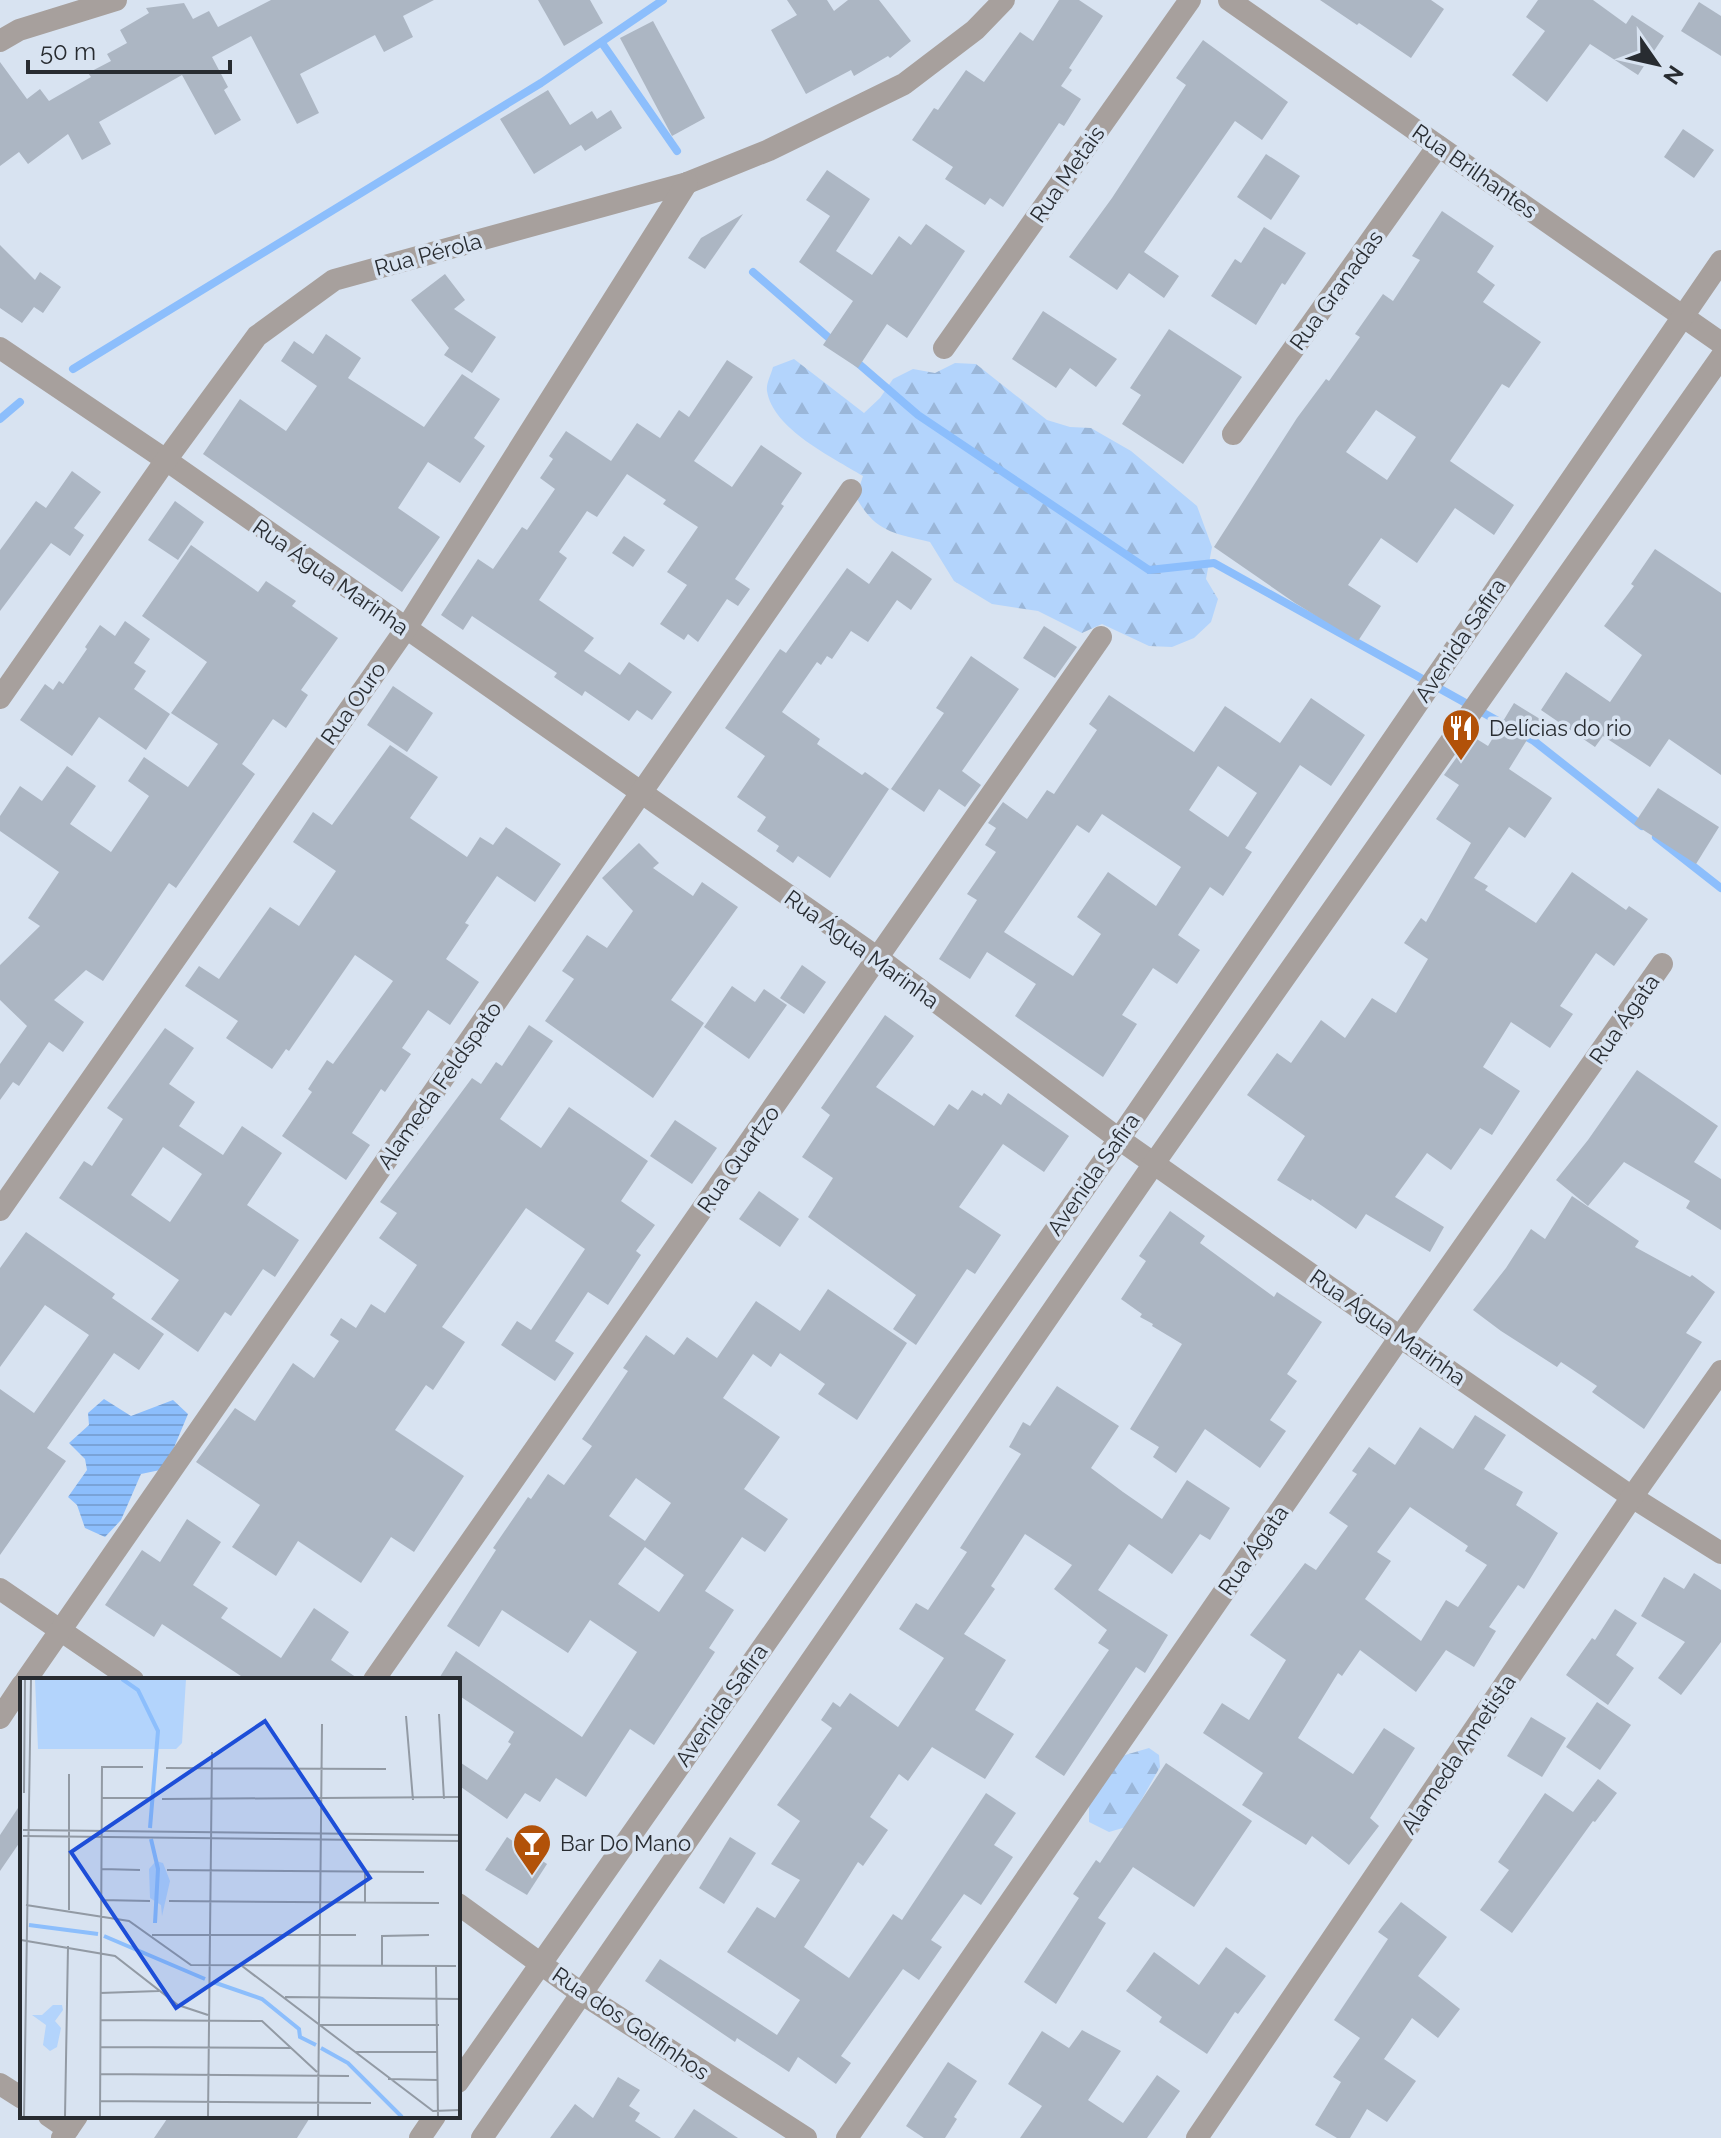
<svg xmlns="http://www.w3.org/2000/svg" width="1721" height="2138" font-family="Raleway,sans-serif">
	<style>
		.forest { fill: url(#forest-firs) }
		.water { fill: url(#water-rules) }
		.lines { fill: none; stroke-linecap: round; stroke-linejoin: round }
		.stream { stroke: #8cbefc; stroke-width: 8 }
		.building { fill: #acb6c3; fill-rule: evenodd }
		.minor { stroke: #a7a09d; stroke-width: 22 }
		.tertiary { stroke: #a7a09d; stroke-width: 22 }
		.labels { text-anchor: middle; stroke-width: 7; stroke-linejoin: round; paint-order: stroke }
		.street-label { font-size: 22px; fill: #282c31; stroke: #d8e3f1 }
		.poi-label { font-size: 22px; fill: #282c31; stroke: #d8e3f1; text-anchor: start }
		.inset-river { fill: none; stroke: #8cbefc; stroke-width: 4 }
		.inset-road { fill: none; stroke: #929aa4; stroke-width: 2 }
		.view { fill: #1d4ed8; fill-opacity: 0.15; stroke: #1d4ed8; stroke-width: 4 }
		.inset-edge { fill: none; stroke: #282c31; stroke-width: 4 }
	</style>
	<defs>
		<pattern id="forest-firs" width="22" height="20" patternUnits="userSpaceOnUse" patternTransform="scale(2)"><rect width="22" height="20" fill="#b3d4fc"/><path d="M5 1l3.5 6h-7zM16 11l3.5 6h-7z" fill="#9ab6d8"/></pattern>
		<pattern id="water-rules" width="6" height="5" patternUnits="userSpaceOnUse" patternTransform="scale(2)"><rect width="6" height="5" fill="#8cbefc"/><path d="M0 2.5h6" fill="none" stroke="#79a3d8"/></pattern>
	</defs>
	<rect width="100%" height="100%" fill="#d8e3f1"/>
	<g class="forest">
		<path d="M794 359 864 413 880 398 893 379 913 369 935 373 955 363 976 364 1047 420 1070 427 1091 428 1131 451 1197 506 1212 547 1206 579 1218 599 1211 622 1194 638 1172 647 1149 646 1102 624 1082 633 1038 611 992 604 954 581 930 542C893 533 875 532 856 497L863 476C832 457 773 429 767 391 766 383 771 375 773 367Z"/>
		<polygon points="1149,1748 1159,1755 1160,1767 1126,1827 1109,1832 1089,1822 1089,1797 1115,1758"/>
	</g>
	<polygon class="water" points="104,1399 131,1416 173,1400 188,1414 165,1469 141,1474 121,1520 105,1537 85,1528 77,1505 68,1497 87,1470 85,1459 69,1443 89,1425 88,1413"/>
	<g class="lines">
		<g class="stream">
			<polyline points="602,43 677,151"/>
			<polyline points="753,272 836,344"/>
			<polyline points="852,358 918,415 1149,570 1214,563 1534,741 1642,826"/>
			<polyline points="73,369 541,83 663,0"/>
			<polyline points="0,419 20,402"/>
			<polyline points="1656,837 1721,888"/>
		</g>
	</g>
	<g class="building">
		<polygon points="271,0 434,0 403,16 413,37 384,52 375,35 300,74 319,113 297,124 251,36 212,57 228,87 224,90 241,120 215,135 182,75 99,122 111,144 82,160 68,134 28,164 19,152 0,166 0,62 27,99 40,89 49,101 91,77 88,73 111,61 107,54 127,43 120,30 149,13 146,8 184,3 193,19 209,11 218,27"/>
		<polygon points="538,0 590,0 603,23 564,46"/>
		<polygon points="787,0 827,0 834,11 848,0 879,0 911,41 890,58 888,56 854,76 851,70 806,94 771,30 797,15"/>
		<polygon points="1059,0 1079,0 1103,16 1069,68 1072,70 1061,86 1081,99 1064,126 1059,123 1003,207 990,198 985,205 945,179 953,167 912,140 934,108 938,110 966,70 984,82 1020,32 1033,41"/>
		<polygon points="1320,0 1431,0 1444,9 1411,58 1359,23 1357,25"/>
		<polygon points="1538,0 1593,0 1626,24 1632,15 1664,36 1638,75 1590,44 1547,102 1512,75 1545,31 1526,17"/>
		<polygon points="1699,2 1721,16 1721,56 1681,31"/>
		<polygon points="653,21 705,118 672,136 620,38"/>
		<polygon points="1203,40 1288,102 1262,140 1235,121 1144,252 1179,276 1164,298 1129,273 1117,290 1069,257 1112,198 1186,85 1176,78"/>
		<polygon points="548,90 570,125 592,111 597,119 611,110 622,128 585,151 581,145 534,174 500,119"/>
		<polygon points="1683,129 1714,150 1694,178 1664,157"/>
		<polygon points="1266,154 1300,176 1271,220 1237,197"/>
		<polygon points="827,170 870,199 836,251 872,275 899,236 911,245 926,224 965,251 907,338 887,324 858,368 823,345 853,301 799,262 830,216 806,200"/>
		<path d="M1442 211 1494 246 1477 272 1495 285 1483 302 1541 342 1509 388 1502 384 1450 461 1514 505 1494 535 1455 508 1417 563 1381 538 1348 585 1381 606 1358 641 1295 603 1214 547 1297 418 1326 379 1329 381 1360 337 1355 334 1383 294 1393 301 1420 260 1412 256ZM1376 410 1416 437 1387 480 1346 452Z"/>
		<polygon points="743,214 705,269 688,258 701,238"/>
		<polygon points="1264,227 1306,253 1285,285 1282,283 1256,325 1211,296 1235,259 1241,263"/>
		<polygon points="0,245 35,280 40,272 61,287 43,313 34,307 22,323 0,308"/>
		<polygon points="445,274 465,300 454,309 496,337 472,373 444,355 449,348 411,300"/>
		<polygon points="1043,311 1117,359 1096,387 1070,368 1056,388 1012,359"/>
		<polygon points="1169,329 1242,377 1183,464 1122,424 1141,395 1130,388"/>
		<polygon points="326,334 361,358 348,378 424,427 462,374 500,399 474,438 485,446 460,483 428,462 398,508 440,537 402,592 203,454 240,399 286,431 317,386 281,361 294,341 313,354"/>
		<polygon points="727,360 753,377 694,461 732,487 761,445 802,473 781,504 784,506 735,579 750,589 738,606 727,599 698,642 688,634 684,640 660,624 687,585 667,572 698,527 663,504 666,500 627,474 597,517 587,511 559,552 567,558 539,600 594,638 584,651 620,675 629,662 672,692 652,720 637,710 629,721 585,691 582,696 554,677 557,673 472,616 463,630 441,615 478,559 493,569 522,527 527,530 555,489 540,478 553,459 549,456 566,431 611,461 637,423 660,438 679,410 689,417"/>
		<polygon points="72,471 101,492 74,528 84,535 70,556 51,543 0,611 0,550 36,501 46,508"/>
		<polygon points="175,501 204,522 178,560 148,540"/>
		<polygon points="624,536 645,550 633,567 612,553"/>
		<polygon points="191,545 258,592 266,581 296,601 292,606 338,638 301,690 308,695 286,728 273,719 242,764 255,774 176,888 169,883 103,981 86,970 54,1000 84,1022 63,1052 49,1042 19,1086 13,1082 0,1100 0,1064 27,1026 0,1000 0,965 40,926 28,918 59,872 0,831 0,816 20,786 42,801 67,766 96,786 70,824 111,852 149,796 128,781 144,757 188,787 218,744 171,713 207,662 142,616"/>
		<polygon points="1655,549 1721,593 1721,775 1669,739 1650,767 1603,736 1595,747 1541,710 1566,672 1610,702 1642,655 1604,626 1634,586 1631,584"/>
		<polygon points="892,551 932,579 911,610 897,600 868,642 851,631 832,659 827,656 821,665 817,662 782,712 820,739 817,744 862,775 865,772 889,789 830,878 798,856 793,863 776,851 779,846 757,831 766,817 737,797 765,756 725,728 780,649 786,653 847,568 869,584"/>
		<polygon points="125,621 150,639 134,663 146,671 134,689 170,714 146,750 99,717 72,756 20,720 45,684 53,690 59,681 63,684 87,649 85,647 100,625 115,636"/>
		<polygon points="1044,626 1077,647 1055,678 1023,658"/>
		<polygon points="971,656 1019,689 962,771 981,785 965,807 939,789 924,812 891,789 944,713 936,708"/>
		<polygon points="393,686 433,713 407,752 367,725"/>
		<path d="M1109 695 1194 752 1225 706 1280 743 1311 698 1365 735 1331 786 1300 765 1245 848 1252 852 1223 896 1210 887 1178 935 1200 950 1177 984 1153 968 1122 1015 1137 1024 1103 1077 1015 1016 1036 984 987 952 970 979 939 959 977 900 967 894 996 852 985 845 996 828 988 823 1003 802 1027 819 1047 790 1054 794 1097 730 1089 724ZM1218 766 1257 793 1228 837 1189 810ZM1102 814 1181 867 1156 906 1108 872 1077 917 1101 934 1073 976 1004 932 1077 825 1089 833Z"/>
		<polygon points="1514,703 1540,719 1509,769 1552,798 1525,838 1509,827 1474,878 1488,886 1485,890 1536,923 1572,872 1626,910 1629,906 1648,919 1614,966 1596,953 1560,1006 1573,1014 1550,1048 1511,1022 1483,1067 1520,1091 1492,1135 1480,1128 1451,1170 1427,1153 1395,1197 1444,1227 1430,1252 1366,1214 1356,1229 1312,1199 1311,1201 1277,1180 1305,1136 1247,1095 1277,1053 1291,1063 1321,1020 1345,1038 1372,998 1396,1013 1428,959 1404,943 1421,918 1426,922 1471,843 1436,819 1459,785 1444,775 1472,736 1488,746"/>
		<polygon points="390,745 438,777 410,818 467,857 480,837 493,845 506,827 561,864 535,902 497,876 465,923 469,925 446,959 479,982 450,1025 428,1010 402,1048 411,1054 385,1092 381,1089 352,1133 370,1145 346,1180 282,1136 312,1092 308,1089 327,1060 333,1064 393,981 355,955 289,1051 286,1049 272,1069 226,1038 238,1021 185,986 199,966 219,979 270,907 299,926 336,871 293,842 313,812 332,825"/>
		<polygon points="1658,788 1719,827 1696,864 1634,824"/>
		<polygon points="639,843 659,863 653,868 693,896 702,882 738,907 671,1000 704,1023 653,1098 545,1021 574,979 562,971 587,935 607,948 633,911 602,878"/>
		<polygon points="802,965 826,982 804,1014 780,998"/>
		<polygon points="732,986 755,1002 764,989 787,1005 749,1059 704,1027"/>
		<polygon points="885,1015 914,1036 876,1087 934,1126 949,1104 958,1110 972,1090 982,1096 984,1093 1001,1105 1008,1093 1069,1136 1044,1172 1003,1144 959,1207 1001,1235 975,1274 967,1269 916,1345 893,1329 916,1295 808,1217 833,1178 802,1157 830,1115 821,1108"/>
		<polygon points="529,1025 553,1041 500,1119 541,1148 569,1107 648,1161 621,1201 655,1225 636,1251 641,1255 608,1305 588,1292 555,1341 574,1353 555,1381 501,1345 517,1321 531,1330 585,1249 526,1208 442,1327 465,1342 433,1390 426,1385 395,1430 464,1476 414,1552 391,1537 361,1583 298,1541 276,1576 232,1547 260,1505 196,1462 235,1408 255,1421 293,1363 314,1378 339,1341 330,1335 341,1318 356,1328 371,1304 385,1313 417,1265 379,1238 397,1213 380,1202 472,1078 481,1084 496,1062 502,1066"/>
		<path d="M165 1028 194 1048 169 1084 195 1102 179 1126 223 1155 242 1126 282 1153 247 1205 299 1240 275 1277 263 1269 231 1316 225 1312 198 1352 151 1319 179 1280 59 1198 84 1161 92 1166 123 1119 107 1108ZM163 1147 202 1174 170 1222 131 1195Z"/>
		<polygon points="1637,1070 1718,1126 1694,1162 1721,1179 1721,1230 1686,1208 1690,1201 1624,1162 1588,1206 1556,1180 1588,1140"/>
		<polygon points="675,1120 717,1148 692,1184 650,1156"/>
		<polygon points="759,1191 799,1219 780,1247 739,1219"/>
		<polygon points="1572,1196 1639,1241 1635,1247 1690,1277 1692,1275 1715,1292 1686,1333 1702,1342 1644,1429 1592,1392 1597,1386 1561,1362 1557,1367 1501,1331 1473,1310 1506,1268 1531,1229 1545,1239"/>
		<polygon points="1170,1211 1205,1236 1200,1243 1274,1297 1277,1292 1322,1322 1287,1374 1297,1381 1270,1420 1286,1431 1260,1468 1205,1429 1176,1473 1153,1457 1159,1447 1130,1429 1182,1344 1152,1326 1153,1324 1140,1317 1142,1314 1121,1299 1146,1261 1139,1256"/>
		<polygon points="26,1232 115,1294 112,1298 164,1334 139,1370 114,1353 47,1448 66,1461 0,1555 0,1389 34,1413 89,1335 45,1305 0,1367 0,1268"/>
		<path d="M828 1289 907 1343 857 1420 818 1394 825 1384 780 1353 771 1367 753 1354 723 1398 780 1437 744 1489 788 1519 765 1552 742 1537 705 1591 734 1610 709 1648 715 1652 654 1745 630 1729 586 1797 556 1778 540 1802 525 1793 507 1819 458 1785V1761L487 1780 511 1744 508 1742 514 1732 458 1695V1680H438L456 1651 582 1737 637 1652 590 1620 568 1653 502 1610 479 1647 447 1626 496 1550 493 1548 528 1497 531 1499 548 1474 564 1485 592 1446 582 1439 628 1371 623 1368 646 1335 674 1355 687 1337 717 1358 756 1301 800 1331ZM636 1478 671 1503 645 1541 609 1516ZM645 1547 684 1575 659 1612 618 1584Z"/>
		<polygon points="1057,1386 1119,1426 1091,1468 1123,1492 1162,1519 1187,1480 1230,1508 1210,1540 1200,1534 1172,1574 1129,1544 1098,1590 1168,1635 1145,1673 1136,1667 1064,1776 1035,1757 1109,1650 1098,1643 1107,1630 1054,1589 1072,1565 1025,1534 991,1586 995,1589 964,1634 1006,1660 975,1710 1014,1734 985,1779 932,1747 908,1781 899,1774 870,1817 888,1830 863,1866 858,1862 804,1947 849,1978 893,1914 902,1920 986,1793 1016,1813 994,1845 1013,1857 981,1905 964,1894 931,1940 942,1947 919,1980 903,1969 841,2056 851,2063 836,2084 798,2057 789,2072 737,2038 735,2042 645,1981 660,1959 777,2035 800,2000 727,1952 757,1907 775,1918 800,1880 771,1864 800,1821 777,1805 832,1728 821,1720 833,1702 840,1707 850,1693 898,1727 944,1658 899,1629 916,1603 928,1610 967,1552 960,1548 1021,1454 1009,1447 1023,1422 1030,1426"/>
		<path d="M1475 1415 1506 1435 1484 1469 1523 1492 1516 1505 1558 1533 1524 1589 1518 1585 1489 1627 1496 1631 1474 1667 1446 1650 1416 1692 1360 1650 1342 1676 1338 1673 1298 1738 1353 1774 1384 1728 1415 1748 1370 1818 1379 1826 1349 1865 1312 1836 1306 1845 1242 1805 1263 1773 1203 1733 1222 1703 1249 1720 1286 1660 1250 1635 1305 1563 1316 1570 1348 1526 1329 1513 1357 1474 1352 1471 1369 1447 1395 1465 1420 1427 1453 1449ZM1410 1507 1468 1546 1465 1551 1487 1565 1458 1607 1446 1600 1421 1641 1365 1599 1391 1561 1377 1552Z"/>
		<polygon points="187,1519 221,1542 193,1585 228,1608 221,1618 281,1658 314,1608 349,1632 331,1660 360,1680 247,1680 162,1624 154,1637 105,1605 142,1550 160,1562"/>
		<polygon points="1694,1573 1721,1590 1721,1642 1681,1695 1658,1678 1685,1642 1641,1616 1664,1577 1684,1589"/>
		<polygon points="1615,1609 1637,1623 1616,1655 1634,1668 1608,1705 1566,1675 1592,1638 1595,1640"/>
		<polygon points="1597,1702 1631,1725 1600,1770 1566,1747"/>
		<polygon points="1531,1717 1566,1738 1542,1777 1507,1756"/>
		<polygon points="1166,1763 1252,1821 1194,1907 1133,1867 1098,1918 1106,1923 1056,2004 1024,1982 1079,1898 1073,1894 1096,1860 1100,1863"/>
		<polygon points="1598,1779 1617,1793 1595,1822 1593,1821 1512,1933 1480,1910 1509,1870 1498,1862 1545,1793 1573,1812"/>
		<polygon points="22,1802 22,1839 0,1871 0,1835"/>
		<polygon points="507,1837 547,1864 527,1895 485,1870"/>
		<polygon points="730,1837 756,1853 724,1904 699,1888"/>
		<polygon points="1401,1902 1447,1937 1418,1976 1460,2009 1438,2038 1412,2018 1384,2059 1416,2081 1387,2122 1367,2109 1350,2138 1337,2138 1315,2125 1341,2082 1333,2077 1360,2038 1334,2020 1388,1939 1378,1932"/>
		<polygon points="1226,1947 1266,1976 1238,2014 1235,2012 1207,2054 1159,2022 1162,2017 1126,1991 1154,1952 1199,1985"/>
		<polygon points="1082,2030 1121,2051 1088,2100 1123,2123 1157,2075 1180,2091 1147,2138 1020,2138 1042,2106 1008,2084 1042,2031 1069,2048"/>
		<polygon points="948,2062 977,2081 954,2117 957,2119 945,2138 924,2138 906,2126"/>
		<polygon points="618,2077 640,2090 629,2106 640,2113 635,2121 661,2138 550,2138 575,2104 593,2118"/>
		<polygon points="694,2109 738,2138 674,2138"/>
		<polygon points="169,2116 311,2116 297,2138 154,2138"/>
	</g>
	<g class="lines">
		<g class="minor">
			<polyline points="1229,0 1721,343"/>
			<polyline points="0,41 19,30 116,0"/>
			<polyline points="0,348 166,460 878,958 1119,1139 1400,1337 1632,1497 1721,1553"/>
			<polyline points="944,348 1190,0"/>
			<polyline points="1233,434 1438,146"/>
			<polyline points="0,698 166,460 257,336 334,280 687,183 769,150 904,84 975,30 1004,0"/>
			<polyline points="0,1210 405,630 687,183"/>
			<polyline points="0,1589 133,1680"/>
			<polyline points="26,1680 851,490"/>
			<polyline points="374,1680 1101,637"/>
			<polyline points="0,1718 22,1685"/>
			<polyline points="458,1904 581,1993 806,2138"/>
			<polyline points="0,2084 22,2098"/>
			<polyline points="49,2116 68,2129"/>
			<polyline points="62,2138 77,2116"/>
			<polyline points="847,2138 1400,1337 1662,964"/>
			<polyline points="1197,2138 1632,1497 1721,1371"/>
		</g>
		<g class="tertiary">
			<polyline points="458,2082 1119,1139 1721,261"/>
			<polyline points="420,2138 435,2116"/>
			<polyline points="482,2138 1155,1162 1721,357"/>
		</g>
	</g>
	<defs>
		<symbol id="restaurant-pin" viewBox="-11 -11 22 30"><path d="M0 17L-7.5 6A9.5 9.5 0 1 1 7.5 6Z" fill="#b25209" stroke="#d8e3f1"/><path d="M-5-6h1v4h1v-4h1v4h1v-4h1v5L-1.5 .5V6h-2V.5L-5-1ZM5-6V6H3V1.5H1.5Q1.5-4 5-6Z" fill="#fff"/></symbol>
		<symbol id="bar-pin" viewBox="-11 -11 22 30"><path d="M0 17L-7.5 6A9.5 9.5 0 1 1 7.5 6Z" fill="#b25209" stroke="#d8e3f1"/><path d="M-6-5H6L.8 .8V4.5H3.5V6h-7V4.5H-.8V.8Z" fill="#fff"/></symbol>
	</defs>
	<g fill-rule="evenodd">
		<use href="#restaurant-pin" x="1439" y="706" width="44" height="60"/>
		<use href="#bar-pin" x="510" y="1821" width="44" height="60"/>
	</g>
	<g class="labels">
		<g class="street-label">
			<text transform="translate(1475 171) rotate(35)" y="8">Rua Brilhantes</text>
			<text transform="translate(1067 174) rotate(-55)" y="8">Rua Metais</text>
			<text transform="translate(428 254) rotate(-15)" y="8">Rua Pérola</text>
			<text transform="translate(1336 290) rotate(-54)" y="8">Rua Granadas</text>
			<text transform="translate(331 577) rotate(35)" y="8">Rua Água Marinha</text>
			<text transform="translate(1460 640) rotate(-56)" y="8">Avenida Safira</text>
			<text transform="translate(353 703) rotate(-55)" y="8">Rua Ouro</text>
			<text transform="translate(862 949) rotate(36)" y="8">Rua Água Marinha</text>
			<text transform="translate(1624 1019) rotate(-55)" y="8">Rua Ágata</text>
			<text transform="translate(439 1085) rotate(-55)" y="8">Alameda Feldspato</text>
			<text transform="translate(738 1159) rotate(-55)" y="8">Rua Quartzo</text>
			<text transform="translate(1093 1174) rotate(-55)" y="8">Avenida Safira</text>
			<text transform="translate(1388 1327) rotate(35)" y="8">Rua Água Marinha</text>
			<text transform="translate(1253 1550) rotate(-55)" y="8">Rua Ágata</text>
			<text transform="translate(721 1705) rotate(-55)" y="8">Avenida Safira</text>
			<text transform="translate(1458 1754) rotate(-56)" y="8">Alameda Ametista</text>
			<text transform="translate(631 2023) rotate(34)" y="8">Rua dos Golfinhos</text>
		</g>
		<g class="poi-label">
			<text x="1489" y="736">Delícias do rio</text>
			<text x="560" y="1851">Bar Do Mano</text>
		</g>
	</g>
	<g transform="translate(20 1678)">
		<rect width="440" height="440" fill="#d8e3f1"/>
		<path d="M15 1H166L162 65 156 71H18ZM136 183 143 185 150 203 142 238 141 227 130 220 129 191ZM33 327H42L43 332 35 343 41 350 37 369 30 373 23 367 26 347 12 337H22Z" fill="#b3d4fc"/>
		<path class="inset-river" d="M102 1 118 12 138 53 130 150M131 161 138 191 135 245M9 247 78 256M84 258 185 301M193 304 242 321 279 351 280 359 296 367M301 370 328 385 382 439"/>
		<path class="inset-road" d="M419 36 424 121M386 38 393 122M146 90 366 91M49 96V232M4 115 5 1M82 120H129M142 121 440 119M3 152 440 157M3 158 440 163M82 191 120 192M147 192 404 194M345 194V225M81 222 130 223M149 223 419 225M6 227 109 243 171 287 436 288M132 257H336M1 262 95 278 158 327 188 337M222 288 413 433 440 432M362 288V258L409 257M416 288 418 439M80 315 139 313M265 319 440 321M81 342 242 343 297 394M300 347H419M80 369 271 370M335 374H418M80 396 329 398M368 401 418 402M80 423 351 425M4 439 11 1M45 439 48 268M80 439 82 89H123M188 439 192 74M298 439 302 46"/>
		<path class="view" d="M245 43 350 200 156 330 51 174Z"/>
		<rect width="440" height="440" class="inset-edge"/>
	</g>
	<g transform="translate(1657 64) rotate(124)" stroke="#d8e3f1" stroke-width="6" paint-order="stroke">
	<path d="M0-6L14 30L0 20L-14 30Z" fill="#282c31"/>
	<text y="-12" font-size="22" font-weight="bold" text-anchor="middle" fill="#282c31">N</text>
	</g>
	<path d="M28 60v12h202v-12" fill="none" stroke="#282c31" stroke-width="4"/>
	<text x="40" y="60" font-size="24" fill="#282c31" stroke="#d8e3f1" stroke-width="6" paint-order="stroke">50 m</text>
</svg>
